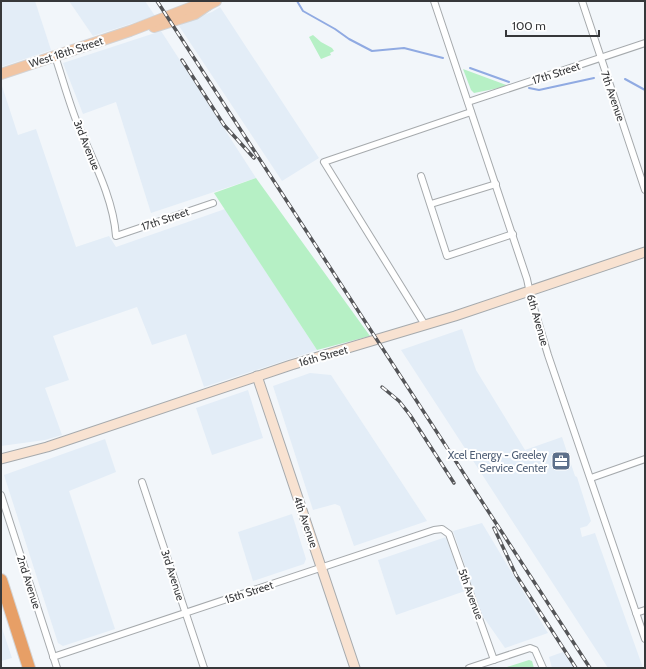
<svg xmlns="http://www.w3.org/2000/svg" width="646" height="669" font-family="Cabin,sans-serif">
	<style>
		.built { fill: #e3edf7 }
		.green { fill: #b6f0c5 }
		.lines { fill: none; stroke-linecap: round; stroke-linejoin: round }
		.stream { stroke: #90aae2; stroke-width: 2 }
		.street-casing { stroke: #a6aaad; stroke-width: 8 }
		.secondary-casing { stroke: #a6aaad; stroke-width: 11 }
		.primary-casing { stroke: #d3d3d4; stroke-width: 12 }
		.highway-casing { stroke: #d3d3d4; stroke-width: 14 }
		.street { stroke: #fff; stroke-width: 6 }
		.secondary { stroke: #f8e2d1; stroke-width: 9 }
		.primary { stroke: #f1c5a3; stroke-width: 10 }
		.highway { stroke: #e79f66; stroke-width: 12 }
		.rail-casing { stroke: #545558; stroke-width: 3.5 }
		.rail { stroke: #fff; stroke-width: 2; stroke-dasharray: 6; stroke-linecap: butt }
		.labels { text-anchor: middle; stroke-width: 4; stroke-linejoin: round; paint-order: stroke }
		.street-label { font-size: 11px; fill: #37383a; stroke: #fff }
		.service-label { font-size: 11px; fill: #4e5e75; stroke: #fff; text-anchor: end }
	</style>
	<rect width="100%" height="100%" fill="#f2f6fa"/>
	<g class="built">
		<polygon points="1,1 35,1 51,50 1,67"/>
		<polygon points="69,1 145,1 155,16 93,36"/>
		<polygon points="220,7 319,158 282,181 179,26 188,20 212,12"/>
		<polygon points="161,31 256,178 151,213 116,102 83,114 63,63"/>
		<polygon points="1,83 18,135 36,129 76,247 109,236 116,247 225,209 317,350 204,387 186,334 152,345 137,307 53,336 69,380 45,388 62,435 45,440 1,446"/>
		<polygon points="462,329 476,370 525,450 562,437 575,476 577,477 591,521 587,526 580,528 582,537 595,533 643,668 608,668 401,350"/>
		<polygon points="310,373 331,375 427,521 354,546 340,506 335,504 313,510 273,386"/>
		<polygon points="248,390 263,438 212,455 196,408"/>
		<polygon points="105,439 116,472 69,491 115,629 63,646 58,643 4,475"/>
		<polygon points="292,514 306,559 304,564 253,581 238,532"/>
		<polygon points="482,523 548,633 505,648 482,615 453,531"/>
		<polygon points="446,537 465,591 396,615 378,560"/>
		<polygon points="1,625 12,658 1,661"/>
		<polygon points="563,652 574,668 552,668 549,657"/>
	</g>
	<g class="green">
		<polygon points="313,35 321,42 332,48 334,51 330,53 331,55 321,59 309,37"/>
		<polygon points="463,69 509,86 474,93 471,90"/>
		<polygon points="256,178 370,336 317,350 214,193"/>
		<polygon points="529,660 532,661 534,668 504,668"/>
	</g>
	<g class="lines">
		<g class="stream">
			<polyline points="297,1 303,11 335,29 349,39 372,51 404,48 443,58"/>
			<polyline points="470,68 509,82"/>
			<polyline points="625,79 645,90"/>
			<polyline points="529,88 539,90 594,78"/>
		</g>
		<defs>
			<g id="street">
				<polyline points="434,1 527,279 531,298 548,355 645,639"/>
				<polyline points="582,1 645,190"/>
				<path d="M55 56C62 77 68 99 76 120 91 157 113 196 116 236L213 203"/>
				<polyline points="468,102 645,43"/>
				<polyline points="421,176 447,256 513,234"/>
				<polyline points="431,204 496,184"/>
				<polyline points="425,325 324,162 471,112"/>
				<polyline points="591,478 645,459"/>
				<polyline points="142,482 204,668"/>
				<polyline points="1,495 57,668"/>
				<polyline points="636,613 645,610"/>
				<polyline points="53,657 434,530 442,529 449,534 494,660"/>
				<polyline points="469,668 530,648 535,650 543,668"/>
			</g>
			<g id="secondary">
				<polyline points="257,376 355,668"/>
				<polyline points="1,459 47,447 291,365 455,316 645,252"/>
			</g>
			<g id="primary">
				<polyline points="154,27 195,14 208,5 216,1"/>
				<polyline points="1,74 130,31 192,7 208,5"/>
			</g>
			<polyline id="highway" points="1,580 29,668"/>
		</defs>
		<use href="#street" class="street-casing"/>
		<use href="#secondary" class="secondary-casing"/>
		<use href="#primary" class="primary-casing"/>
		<use href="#highway" class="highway-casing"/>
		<use href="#street" class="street"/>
		<use href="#secondary" class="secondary"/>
		<use href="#primary" class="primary"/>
		<use href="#highway" class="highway"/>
		<defs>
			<g id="rail">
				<polyline points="157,1 590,668"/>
				<polyline points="182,60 224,125 254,158"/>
				<polyline points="382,387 399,401 410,415 454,483"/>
				<polyline points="494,528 516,575 576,668"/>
			</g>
		</defs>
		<use href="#rail" class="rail-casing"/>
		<use href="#rail" class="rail"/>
	</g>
	<defs>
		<symbol id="office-square" viewBox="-11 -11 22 22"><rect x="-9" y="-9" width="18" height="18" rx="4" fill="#5c6f8a" stroke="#fff"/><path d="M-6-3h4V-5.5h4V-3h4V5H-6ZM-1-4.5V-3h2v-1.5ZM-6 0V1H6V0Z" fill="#fff"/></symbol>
	</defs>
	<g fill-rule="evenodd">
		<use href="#office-square" x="550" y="450" width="22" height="22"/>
	</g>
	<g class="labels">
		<g class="street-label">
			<text transform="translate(66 52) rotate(-18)" y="4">West 18th Street</text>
			<text transform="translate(556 73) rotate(-18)" y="4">17th Street</text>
			<text transform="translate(613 96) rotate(71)" y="4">7th Avenue</text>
			<text transform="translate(87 145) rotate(68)" y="4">3rd Avenue</text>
			<text transform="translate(165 219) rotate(-19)" y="4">17th Street</text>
			<text transform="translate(538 320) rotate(74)" y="4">6th Avenue</text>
			<text transform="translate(323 356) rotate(-16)" y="4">16th Street</text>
			<text transform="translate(306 522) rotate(71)" y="4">4th Avenue</text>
			<text transform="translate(173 575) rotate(72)" y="4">3rd Avenue</text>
			<text transform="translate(29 582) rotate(72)" y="4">2nd Avenue</text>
			<text transform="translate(249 592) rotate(-18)" y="4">15th Street</text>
			<text transform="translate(471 594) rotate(70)" y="4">5th Avenue</text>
		</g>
		<g class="service-label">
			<text x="547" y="459">Xcel Energy - Greeley<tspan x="547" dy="13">Service Center</tspan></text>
		</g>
	</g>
	<rect width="646" height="669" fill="none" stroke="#37383a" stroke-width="4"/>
	<path d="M506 30v6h93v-6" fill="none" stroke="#37383a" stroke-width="2"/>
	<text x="512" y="30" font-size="12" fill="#37383a" stroke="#ffffff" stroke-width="3" paint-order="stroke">100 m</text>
</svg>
